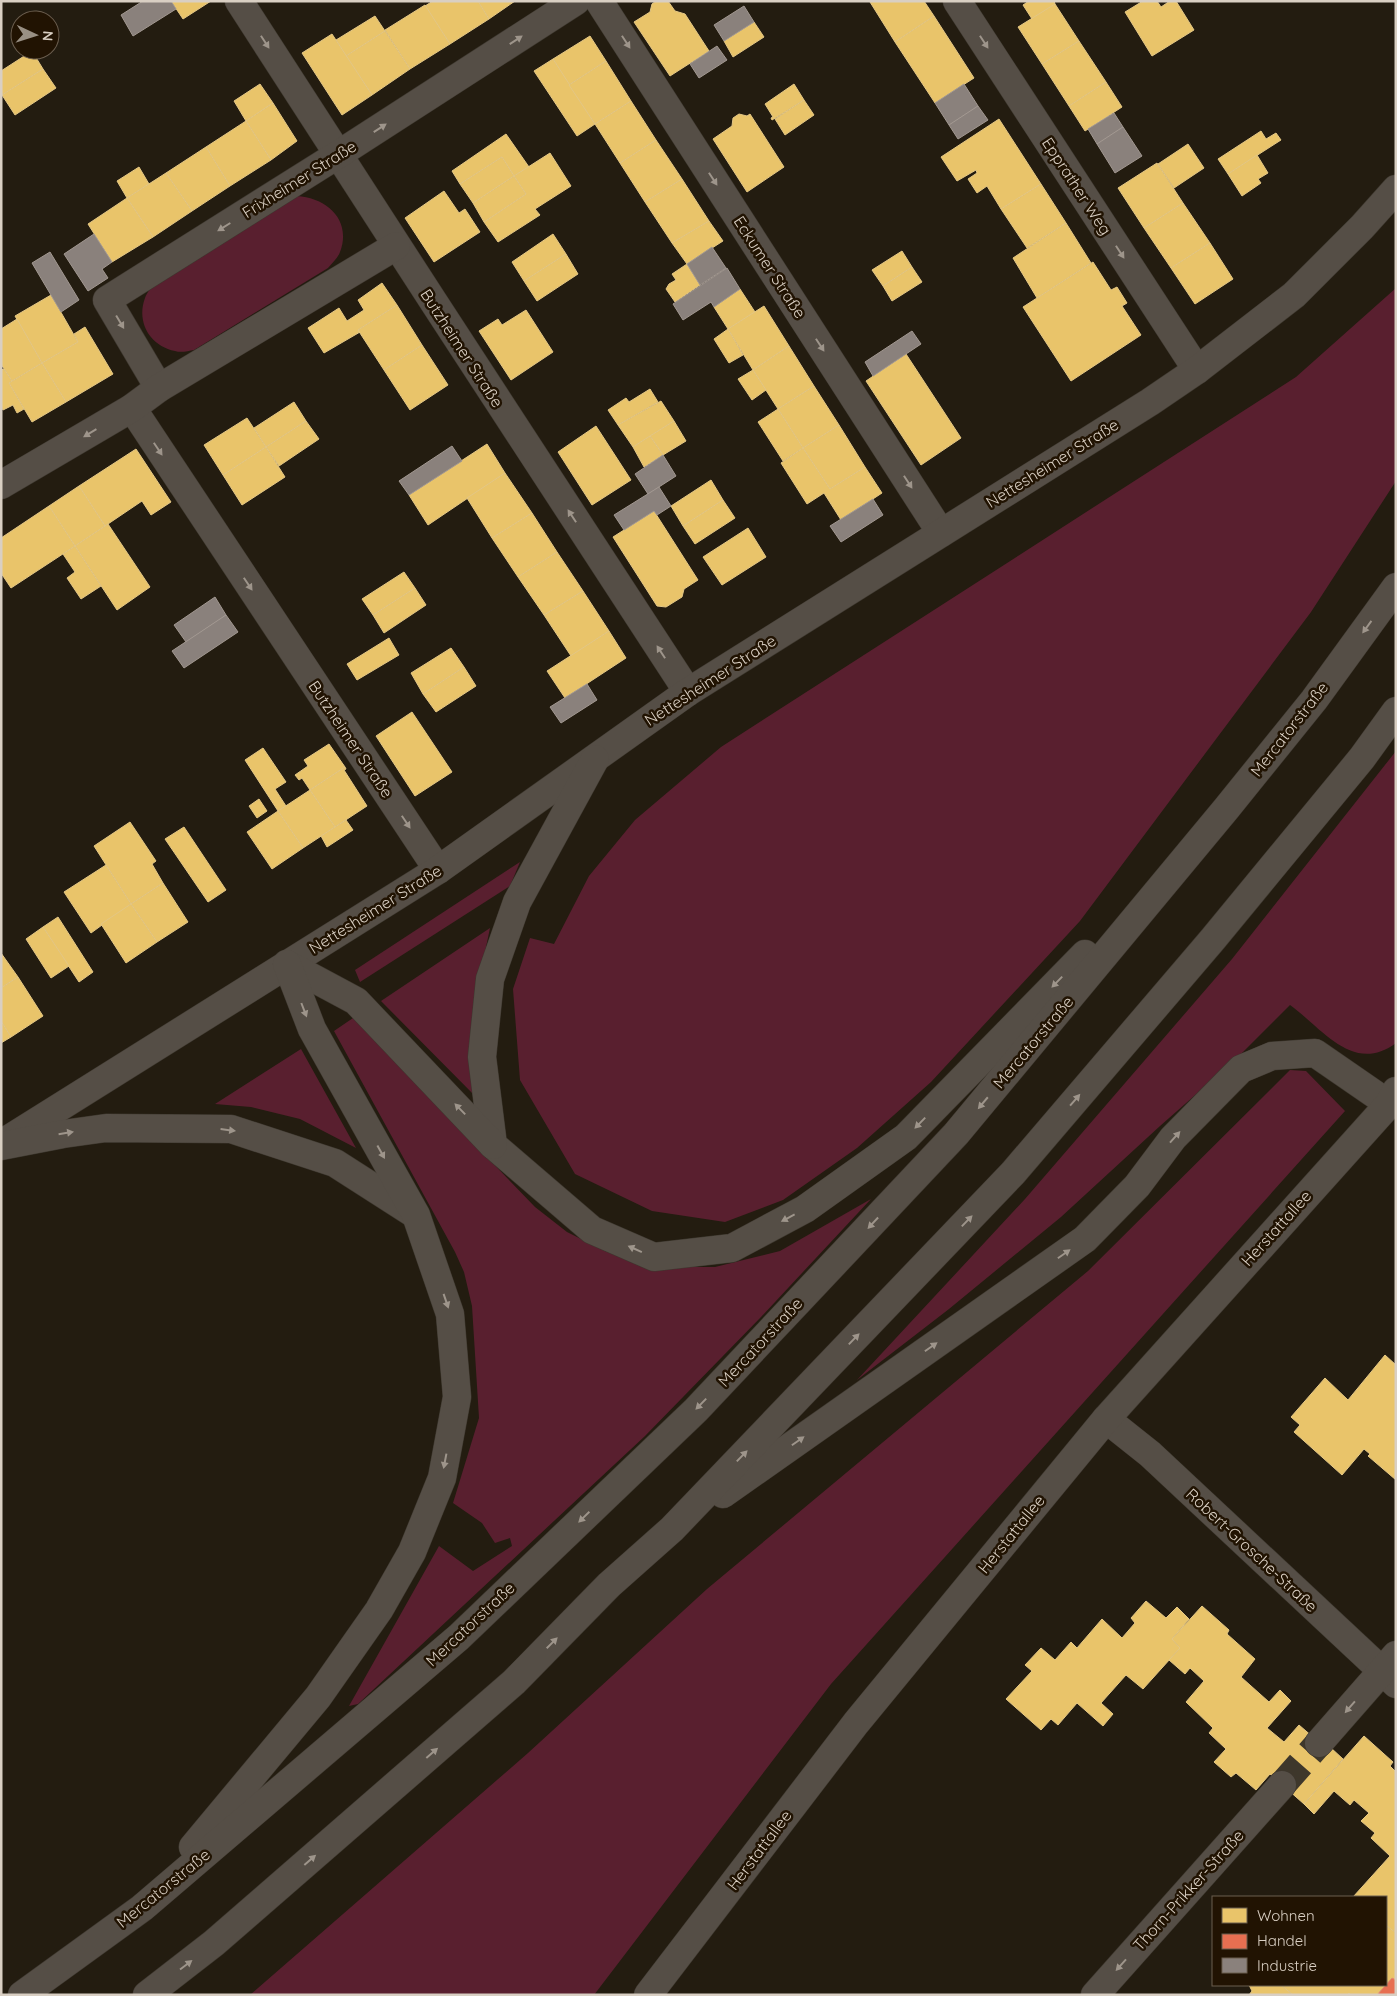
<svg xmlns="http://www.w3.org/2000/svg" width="1397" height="1996" font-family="Quicksand,sans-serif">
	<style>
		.green { fill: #591f2f }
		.homes { fill: #e9c46a; stroke: #e4c785 }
		.shops { fill: #e76f51; stroke: #e38c73 }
		.industry { fill: #8a817c; stroke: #a29891 }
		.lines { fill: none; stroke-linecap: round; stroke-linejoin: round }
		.street-tunnel { stroke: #3e372b; stroke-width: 28; stroke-dasharray: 28 14; stroke-linecap: butt }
		.street-casing { stroke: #3e382f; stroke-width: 29 }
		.secondary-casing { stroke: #3e382f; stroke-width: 29 }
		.street { stroke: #554e46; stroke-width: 28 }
		.secondary { stroke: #554e46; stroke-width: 28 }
		.oneway { fill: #9e958b }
		.labels { text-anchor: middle; stroke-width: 5; stroke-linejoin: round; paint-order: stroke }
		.street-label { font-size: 16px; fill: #d9cfc3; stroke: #211302 }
	</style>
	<rect width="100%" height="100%" fill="#231c10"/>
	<g class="green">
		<path d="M297 196C327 198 352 220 340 252 338 258 332 263 328 268L194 350C188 351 181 353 175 351 150 346 136 322 145 298 147 292 152 287 156 282Z"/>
		<polygon points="1396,288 1396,481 1311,612 1080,921 931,1082 857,1148 783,1200 725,1222 652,1211 575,1174 520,1080 513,989 530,938 554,944 589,876 635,820 721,747 1296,377"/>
		<path d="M1396 751V1043C1353 1075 1322 1028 1290 1005L1235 1060 1160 1126 1061 1217 949 1309 857 1380 1025 1199 1232 959Z"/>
		<polygon points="520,862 510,886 360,982 355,970"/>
		<polygon points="490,928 475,1000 481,1102 381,1001"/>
		<polygon points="353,1018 535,1207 567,1232 605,1251 657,1267 715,1267 780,1251 871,1199 761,1317 645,1436 358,1704 349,1706 439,1546 473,1571 512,1546 510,1538 495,1543 482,1523 453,1503 479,1418 472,1306 464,1272 455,1252 334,1031"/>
		<polygon points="301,1049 356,1148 300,1119 251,1107 215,1104"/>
		<polygon points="1290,1070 1306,1071 1345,1111 831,1684 594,1995 250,1995 528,1753 707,1589 1088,1271"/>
	</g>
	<g class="homes">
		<polygon points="171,1 211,1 183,19"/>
		<polygon points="433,1 478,1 489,19 450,44 425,6"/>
		<polygon points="478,1 515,1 489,19"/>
		<polygon points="656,1 668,1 675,11 685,14 709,51 670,76 634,22 650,12 652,4"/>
		<polygon points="871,1 924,1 934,16 895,42 870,2"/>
		<polygon points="1029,1 1054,1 1055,4 1032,19 1023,5"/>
		<polygon points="1143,1 1157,1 1161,7 1170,1 1176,1 1194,30 1152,56 1125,12"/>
		<polygon points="1055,4 1079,41 1042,64 1018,27"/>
		<polygon points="425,5 450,44 410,69 385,30"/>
		<polygon points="375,16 385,31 346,56 336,40"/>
		<polygon points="934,16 974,78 935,103 895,42"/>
		<polygon points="754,22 764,37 733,57 724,41"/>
		<polygon points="385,31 410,69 372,95 346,56"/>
		<polygon points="332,34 372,95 342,115 302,53"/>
		<polygon points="590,36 606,61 569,85 553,59"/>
		<polygon points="1079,41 1106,82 1069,106 1042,64"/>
		<polygon points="32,51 43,69 2,95 1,71"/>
		<polygon points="553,59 595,124 577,136 534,71"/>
		<polygon points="606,61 631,101 595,124 569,85"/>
		<polygon points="43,69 56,88 15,115 2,95"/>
		<polygon points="1106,82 1122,107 1085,131 1069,106"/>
		<polygon points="260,84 273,103 246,121 234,101"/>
		<polygon points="794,84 804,100 772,120 771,118 773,117 765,104"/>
		<polygon points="804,100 814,115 785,135 775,119"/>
		<polygon points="631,101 656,140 620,163 595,124"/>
		<polygon points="273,103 297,141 271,160 246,121"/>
		<polygon points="739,114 747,116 750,114 784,167 747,192 713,139 732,126 733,118"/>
		<polygon points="999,119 1041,184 1001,209 987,186 977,193 968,179 977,173 976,170 957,181 941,157"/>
		<polygon points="246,121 271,160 230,186 206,147"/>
		<polygon points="1261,131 1266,139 1276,133 1281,140 1228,174 1218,159"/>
		<polygon points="506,134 529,167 514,176 502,157 460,184 452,171"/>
		<polygon points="656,140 682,179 645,202 620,163"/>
		<polygon points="1188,144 1204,168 1174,188 1158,164"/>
		<polygon points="206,147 230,186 192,211 166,173"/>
		<polygon points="550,153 571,186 535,209 540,215 498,242 484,222 526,194 514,176"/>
		<polygon points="1257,155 1268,173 1258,179 1261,183 1242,196 1228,174"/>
		<polygon points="502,157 514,176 473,203 460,184"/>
		<polygon points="1157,163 1183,203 1144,228 1118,188"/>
		<polygon points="139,167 149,184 127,198 117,181"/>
		<polygon points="166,173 192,211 153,237 127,198"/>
		<polygon points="514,176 526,194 484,222 473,203"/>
		<polygon points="682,179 709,221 672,243 645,202"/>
		<polygon points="1041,184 1066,223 1027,248 1001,209"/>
		<polygon points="444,191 459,213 465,209 480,232 434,262 405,218"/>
		<polygon points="127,198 153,237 112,262 88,224"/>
		<polygon points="1183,203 1210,243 1171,268 1144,228"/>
		<polygon points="709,221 723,241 687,264 672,243"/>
		<polygon points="1066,223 1091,263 1037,298 1013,258"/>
		<polygon points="553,234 566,254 524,281 512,262"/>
		<polygon points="1210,243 1233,279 1195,304 1171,268"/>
		<polygon points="902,251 912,267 883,286 872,270"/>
		<polygon points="566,254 578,274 537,301 524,281"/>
		<polygon points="1093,262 1111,290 1117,287 1127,303 1122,306 1141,335 1071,381 1023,307"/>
		<polygon points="687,264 700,285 675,302 666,289 669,284 676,280 672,274"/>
		<polygon points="912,267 922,282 892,301 883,286"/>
		<polygon points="382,283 397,305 358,330 360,332 324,353 308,328 339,308 347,321 364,310 358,300"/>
		<polygon points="740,289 755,312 728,329 714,307"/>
		<polygon points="51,295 78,342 42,363 15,316"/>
		<polygon points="397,305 422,345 384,370 358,330"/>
		<polygon points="764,306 789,346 753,370 728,329"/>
		<polygon points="526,310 553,352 511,380 479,331 498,319 502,325"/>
		<polygon points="17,319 42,363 12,381 1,364 1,329"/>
		<polygon points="85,327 113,374 66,402 42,363 78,342 74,334"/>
		<polygon points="728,329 743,355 729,363 714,339"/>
		<polygon points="422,345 448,385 410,410 384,370"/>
		<polygon points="789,346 814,386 778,409 753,370"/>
		<polygon points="906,354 961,438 921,465 866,381"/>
		<polygon points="42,363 66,402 32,422 9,383"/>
		<polygon points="4,369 12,381 9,383 24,409 17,413 13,405 3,410 1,407 1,370"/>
		<polygon points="753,370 766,390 752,400 738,379"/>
		<polygon points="814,386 839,425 803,448 778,409"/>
		<polygon points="650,389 658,402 618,425 608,410 626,398 629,402"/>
		<polygon points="661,401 674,421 633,447 618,425"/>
		<polygon points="294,402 306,421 266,447 254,428"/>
		<polygon points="778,409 803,448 783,461 758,422"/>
		<polygon points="247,418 266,447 223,475 204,445"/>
		<polygon points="306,421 319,439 279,466 266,447"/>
		<polygon points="674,421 686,441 663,455 650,436"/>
		<polygon points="839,425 865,467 830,489 803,448"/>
		<polygon points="596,426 631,480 592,505 558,452"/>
		<polygon points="650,436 663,455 644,467 633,447"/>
		<polygon points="487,444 505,473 428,525 409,495"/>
		<polygon points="266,447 285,477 242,505 223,475"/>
		<polygon points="803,448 830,489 865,467 882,493 841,520 824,493 807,504 781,463"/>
		<polygon points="136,449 171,502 151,515 142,501 105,526 79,486"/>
		<polygon points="505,473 532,513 492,538 467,498"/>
		<polygon points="711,480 723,500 683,526 671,506"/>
		<polygon points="79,486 105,526 75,546 49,506"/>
		<polygon points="723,500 735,518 695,544 683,526"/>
		<polygon points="49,506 75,546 11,588 1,573 1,538"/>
		<polygon points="654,511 698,580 684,589 682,597 666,607 657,606 613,537"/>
		<polygon points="532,513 557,552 518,577 492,538"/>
		<polygon points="108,524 150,587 117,610 75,546"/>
		<polygon points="748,528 766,557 722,585 703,557"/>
		<polygon points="75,546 101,586 81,599 67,578 75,572 63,554"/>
		<polygon points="557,552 583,591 544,615 518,577"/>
		<polygon points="404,572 415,588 373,615 362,599"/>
		<polygon points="415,588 426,605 384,633 373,615"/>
		<polygon points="583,591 609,631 571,656 544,615"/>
		<polygon points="609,631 626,658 565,698 547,671"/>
		<polygon points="389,638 399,655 357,680 347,664"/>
		<polygon points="451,648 464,667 423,694 411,673"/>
		<polygon points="464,667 476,686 436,712 423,694"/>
		<polygon points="412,712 452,772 415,796 376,736"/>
		<polygon points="329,744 345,767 310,790 302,778 299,780 295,775 308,766 304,760"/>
		<polygon points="263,748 286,782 275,789 286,806 278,811 245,760"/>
		<polygon points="345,767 346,769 344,770 367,806 335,827 310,790"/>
		<polygon points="310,790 335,827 303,848 278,811"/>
		<polygon points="259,799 267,811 257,818 249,806"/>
		<polygon points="278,811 303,848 272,869 247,832"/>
		<polygon points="346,820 353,830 327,847 321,836"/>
		<polygon points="130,822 156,861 152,864 163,883 131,904 94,846"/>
		<polygon points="184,827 226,890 208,902 165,839"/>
		<polygon points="106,865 131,904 91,933 64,892"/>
		<polygon points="163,883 188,922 157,942 131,904"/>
		<polygon points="131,904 157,942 126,963 101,924"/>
		<polygon points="58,917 93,972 79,982 43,927"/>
		<polygon points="43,927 69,966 51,978 26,939"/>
		<polygon points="1,953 18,977 1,988"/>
		<polygon points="18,977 43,1016 11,1037 1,1021 1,988"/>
		<polygon points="1,1021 11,1037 1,1043"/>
		<polygon points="1385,1355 1396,1365 1396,1480 1368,1456 1370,1454 1364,1449 1342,1475 1294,1432 1300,1425 1291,1417 1325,1378 1348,1400"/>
		<polygon points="1146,1601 1166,1618 1177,1607 1189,1619 1172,1639 1180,1648 1143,1689 1126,1675 1101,1703 1113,1714 1103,1726 1077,1703 1058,1725 1051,1719 1041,1730 1006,1699 1032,1671 1025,1665 1041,1648 1055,1660 1071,1642 1077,1648 1102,1619 1122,1638 1135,1623 1131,1618"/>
		<polygon points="1202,1606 1229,1630 1227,1634 1255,1659 1241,1677 1269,1702 1280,1690 1291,1701 1267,1728 1284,1742 1299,1725 1328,1750 1330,1747 1343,1759 1304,1804 1270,1774 1256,1790 1236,1773 1231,1777 1214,1762 1226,1749 1209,1733 1213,1728 1186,1702 1204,1681 1190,1668 1185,1674 1169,1660 1180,1648 1172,1639"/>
		<polygon points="1364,1736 1393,1762 1390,1766 1396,1772 1396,1933 1387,1926 1386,1927 1386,1897 1353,1897 1390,1856 1371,1838 1375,1833 1361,1821 1369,1813 1354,1800 1350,1805 1334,1791 1314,1814 1304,1804"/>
		<polygon points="1387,1926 1396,1933 1396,1980 1392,1978 1377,1995 1351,1995 1349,1993 1347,1995 1293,1995 1281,1985 1386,1985 1386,1927"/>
		<polygon points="1249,1985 1281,1985 1293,1995 1249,1995 1252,1991"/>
	</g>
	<polygon class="shops" points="1392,1978 1396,1980 1396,1995 1377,1995"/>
	<g class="industry">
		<polygon points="143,1 171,1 176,9 133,36 121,15"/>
		<polygon points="744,6 754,22 724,41 714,25"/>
		<polygon points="717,46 727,60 699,78 690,64"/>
		<polygon points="964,84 978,106 949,125 935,103"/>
		<polygon points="978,106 988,120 958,139 949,125"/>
		<polygon points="1114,113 1123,127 1097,144 1088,129"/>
		<polygon points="1123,127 1142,156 1115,173 1097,144"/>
		<polygon points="94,234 112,262 102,269 108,278 88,291 64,254"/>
		<polygon points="712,247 726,268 700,285 687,264"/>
		<polygon points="50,252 79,300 61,312 32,263"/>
		<polygon points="727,268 740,289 714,307 711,302 683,320 673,304"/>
		<polygon points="912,331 921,344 873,376 865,362"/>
		<polygon points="452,446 462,461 409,495 399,481"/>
		<polygon points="663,455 676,476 648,494 635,474"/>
		<polygon points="659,487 671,506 657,515 654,511 624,530 614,515"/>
		<polygon points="873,499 883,515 841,542 830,526"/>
		<polygon points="215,597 226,615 186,642 174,625"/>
		<polygon points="226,615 238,632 184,668 172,651"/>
		<polygon points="587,684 597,700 561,723 550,707"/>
	</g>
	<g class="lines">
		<polyline class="street-tunnel" points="1282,1785 1319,1743"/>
		<defs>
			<g id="street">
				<path d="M239 1C388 232 537 462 688 692"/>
				<polyline points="599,1 941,533"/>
				<polyline points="957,1 1197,370"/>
				<polyline points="159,388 107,300 339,154 576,1"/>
				<polyline points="132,408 438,870"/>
				<polyline points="1,485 132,408 159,388 396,246"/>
				<polyline points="1,1144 438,870 688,692 1150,402 1197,370 1294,295 1362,227 1396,189"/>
				<polyline points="1106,1419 1150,1454 1396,1684"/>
				<polyline points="1319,1743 1396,1655"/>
				<polyline points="1095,1995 1282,1785"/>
			</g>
			<g id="secondary">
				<polyline points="595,759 517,902 490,979 482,1057 493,1145 592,1230 654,1257 732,1248 805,1209 906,1137 1085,954"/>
				<polyline points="287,964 356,1001 493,1145"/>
				<polyline points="1,1146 63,1134 106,1128 231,1129 335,1163 413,1213"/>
				<polyline points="723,1494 1085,1239 1137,1186 1173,1138 1241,1069 1272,1056 1315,1053 1389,1104"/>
				<polyline points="193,1847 318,1697 379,1610 412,1552 442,1478 457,1397 450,1314 416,1215 312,1029 287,964"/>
				<polyline points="22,1995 142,1908 459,1637 696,1410 956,1134 1226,809 1314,700 1396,587"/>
				<polyline points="147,1995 214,1943 514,1682 609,1585 672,1529 1013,1173 1213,939 1362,758 1396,711"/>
				<polyline points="648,1995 856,1723 1106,1419 1389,1104 1396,1091"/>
			</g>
		</defs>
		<use href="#street" class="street-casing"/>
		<use href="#secondary" class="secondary-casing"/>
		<use href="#street" class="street"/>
		<use href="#secondary" class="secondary"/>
	</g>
	<defs><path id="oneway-solid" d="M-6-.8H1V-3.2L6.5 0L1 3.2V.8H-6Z" transform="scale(1.25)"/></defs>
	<g class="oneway">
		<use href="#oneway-solid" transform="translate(516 40) rotate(-33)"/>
		<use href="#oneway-solid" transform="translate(265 42) rotate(57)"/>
		<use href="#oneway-solid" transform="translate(626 42) rotate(57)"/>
		<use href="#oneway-solid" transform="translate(984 42) rotate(57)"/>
		<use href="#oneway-solid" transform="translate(380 128) rotate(-33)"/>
		<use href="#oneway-solid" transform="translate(713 179) rotate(57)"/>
		<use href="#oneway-solid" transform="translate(224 227) rotate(148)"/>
		<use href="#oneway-solid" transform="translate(1120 252) rotate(57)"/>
		<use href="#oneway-solid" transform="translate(120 322) rotate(59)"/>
		<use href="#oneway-solid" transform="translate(820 345) rotate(57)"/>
		<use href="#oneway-solid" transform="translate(90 433) rotate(149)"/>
		<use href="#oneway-solid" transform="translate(158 449) rotate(56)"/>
		<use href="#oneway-solid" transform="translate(908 482) rotate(57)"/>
		<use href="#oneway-solid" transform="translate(572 516) rotate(-123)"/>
		<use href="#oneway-solid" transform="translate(248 584) rotate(56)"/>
		<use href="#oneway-solid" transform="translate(1367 627) rotate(126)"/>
		<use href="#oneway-solid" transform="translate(661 652) rotate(-123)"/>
		<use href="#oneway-solid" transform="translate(406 822) rotate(56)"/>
		<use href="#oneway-solid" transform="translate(1057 982) rotate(134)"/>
		<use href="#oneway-solid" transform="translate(304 1010) rotate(69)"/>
		<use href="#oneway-solid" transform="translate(1075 1100) rotate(-49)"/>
		<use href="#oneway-solid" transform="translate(983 1103) rotate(130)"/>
		<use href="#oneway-solid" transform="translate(460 1109) rotate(-134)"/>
		<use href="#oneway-solid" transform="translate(920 1123) rotate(134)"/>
		<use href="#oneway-solid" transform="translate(228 1130) rotate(7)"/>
		<use href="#oneway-solid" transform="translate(66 1133) rotate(-9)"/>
		<use href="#oneway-solid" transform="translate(1175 1137) rotate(-48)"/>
		<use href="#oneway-solid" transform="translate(381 1152) rotate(61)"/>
		<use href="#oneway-solid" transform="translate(788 1218) rotate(152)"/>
		<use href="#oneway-solid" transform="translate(967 1221) rotate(-46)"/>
		<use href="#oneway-solid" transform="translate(873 1223) rotate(133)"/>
		<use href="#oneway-solid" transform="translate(635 1249) rotate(-156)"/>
		<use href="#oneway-solid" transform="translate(1064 1254) rotate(-35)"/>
		<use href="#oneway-solid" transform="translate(446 1301) rotate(71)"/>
		<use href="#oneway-solid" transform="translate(854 1339) rotate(-46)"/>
		<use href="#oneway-solid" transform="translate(931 1347) rotate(-35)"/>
		<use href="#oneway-solid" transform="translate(701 1404) rotate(134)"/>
		<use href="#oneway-solid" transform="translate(798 1441) rotate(-35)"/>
		<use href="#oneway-solid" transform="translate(742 1456) rotate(-46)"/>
		<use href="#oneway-solid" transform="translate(445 1461) rotate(101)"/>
		<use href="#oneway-solid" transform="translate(584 1517) rotate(136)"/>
		<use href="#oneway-solid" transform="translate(552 1643) rotate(-45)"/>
		<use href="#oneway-solid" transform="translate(1350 1707) rotate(131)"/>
		<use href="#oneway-solid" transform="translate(432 1753) rotate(-41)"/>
		<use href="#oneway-solid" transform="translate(310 1860) rotate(-41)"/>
		<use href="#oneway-solid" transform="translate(186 1965) rotate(-37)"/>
		<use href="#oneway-solid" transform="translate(1121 1965) rotate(132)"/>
	</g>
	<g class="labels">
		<g class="street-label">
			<text transform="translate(299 179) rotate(-32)" y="6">Frixheimer Straße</text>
			<text transform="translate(1077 186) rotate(57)" y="6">Epprather Weg</text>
			<text transform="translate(770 267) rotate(57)" y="6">Eckumer Straße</text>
			<text transform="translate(462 348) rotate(57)" y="6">Butzheimer Straße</text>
			<text transform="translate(1052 463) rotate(-32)" y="6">Nettesheimer Straße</text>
			<text transform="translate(710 680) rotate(-33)" y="6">Nettesheimer Straße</text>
			<text transform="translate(1289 729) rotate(-52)" y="6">Mercatorstraße</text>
			<text transform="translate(351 739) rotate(56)" y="6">Butzheimer Straße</text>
			<text transform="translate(375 909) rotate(-32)" y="6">Nettesheimer Straße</text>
			<text transform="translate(1033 1042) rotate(-50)" y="6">Mercatorstraße</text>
			<text transform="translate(1276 1228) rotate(-48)" y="6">Herstattallee</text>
			<text transform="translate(760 1342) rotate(-47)" y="6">Mercatorstraße</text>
			<text transform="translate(1011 1534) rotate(-51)" y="6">Herstattallee</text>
			<text transform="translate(1252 1550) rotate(43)" y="6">Robert-Grosche-Straße</text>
			<text transform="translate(470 1624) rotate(-43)" y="6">Mercatorstraße</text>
			<text transform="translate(759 1850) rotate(-53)" y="6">Herstattallee</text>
			<text transform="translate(163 1888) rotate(-39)" y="6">Mercatorstraße</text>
			<text transform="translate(1188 1890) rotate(-48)" y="6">Thorn-Prikker-Straße</text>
		</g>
	</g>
	<rect width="1397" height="1996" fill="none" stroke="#d9cfc3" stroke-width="5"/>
	<rect x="1212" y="1896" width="175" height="90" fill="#211302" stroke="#6b5e4f"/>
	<rect x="1222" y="1908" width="25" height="15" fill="#e9c46a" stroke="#6b5e4f"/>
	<text x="1257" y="1921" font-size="15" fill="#d9cfc3">Wohnen</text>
	<rect x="1222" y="1934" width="25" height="15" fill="#e76f51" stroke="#6b5e4f"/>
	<text x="1257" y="1946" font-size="15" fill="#d9cfc3">Handel</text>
	<rect x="1222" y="1958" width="25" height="15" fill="#8a817c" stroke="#6b5e4f"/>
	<text x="1257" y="1971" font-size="15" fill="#d9cfc3">Industrie</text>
	<g transform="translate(35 35) rotate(94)"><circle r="24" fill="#211302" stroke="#6b5e4f"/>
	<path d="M0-4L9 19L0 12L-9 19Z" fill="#999084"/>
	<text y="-8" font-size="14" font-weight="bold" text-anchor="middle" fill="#d9cfc3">N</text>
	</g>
</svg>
